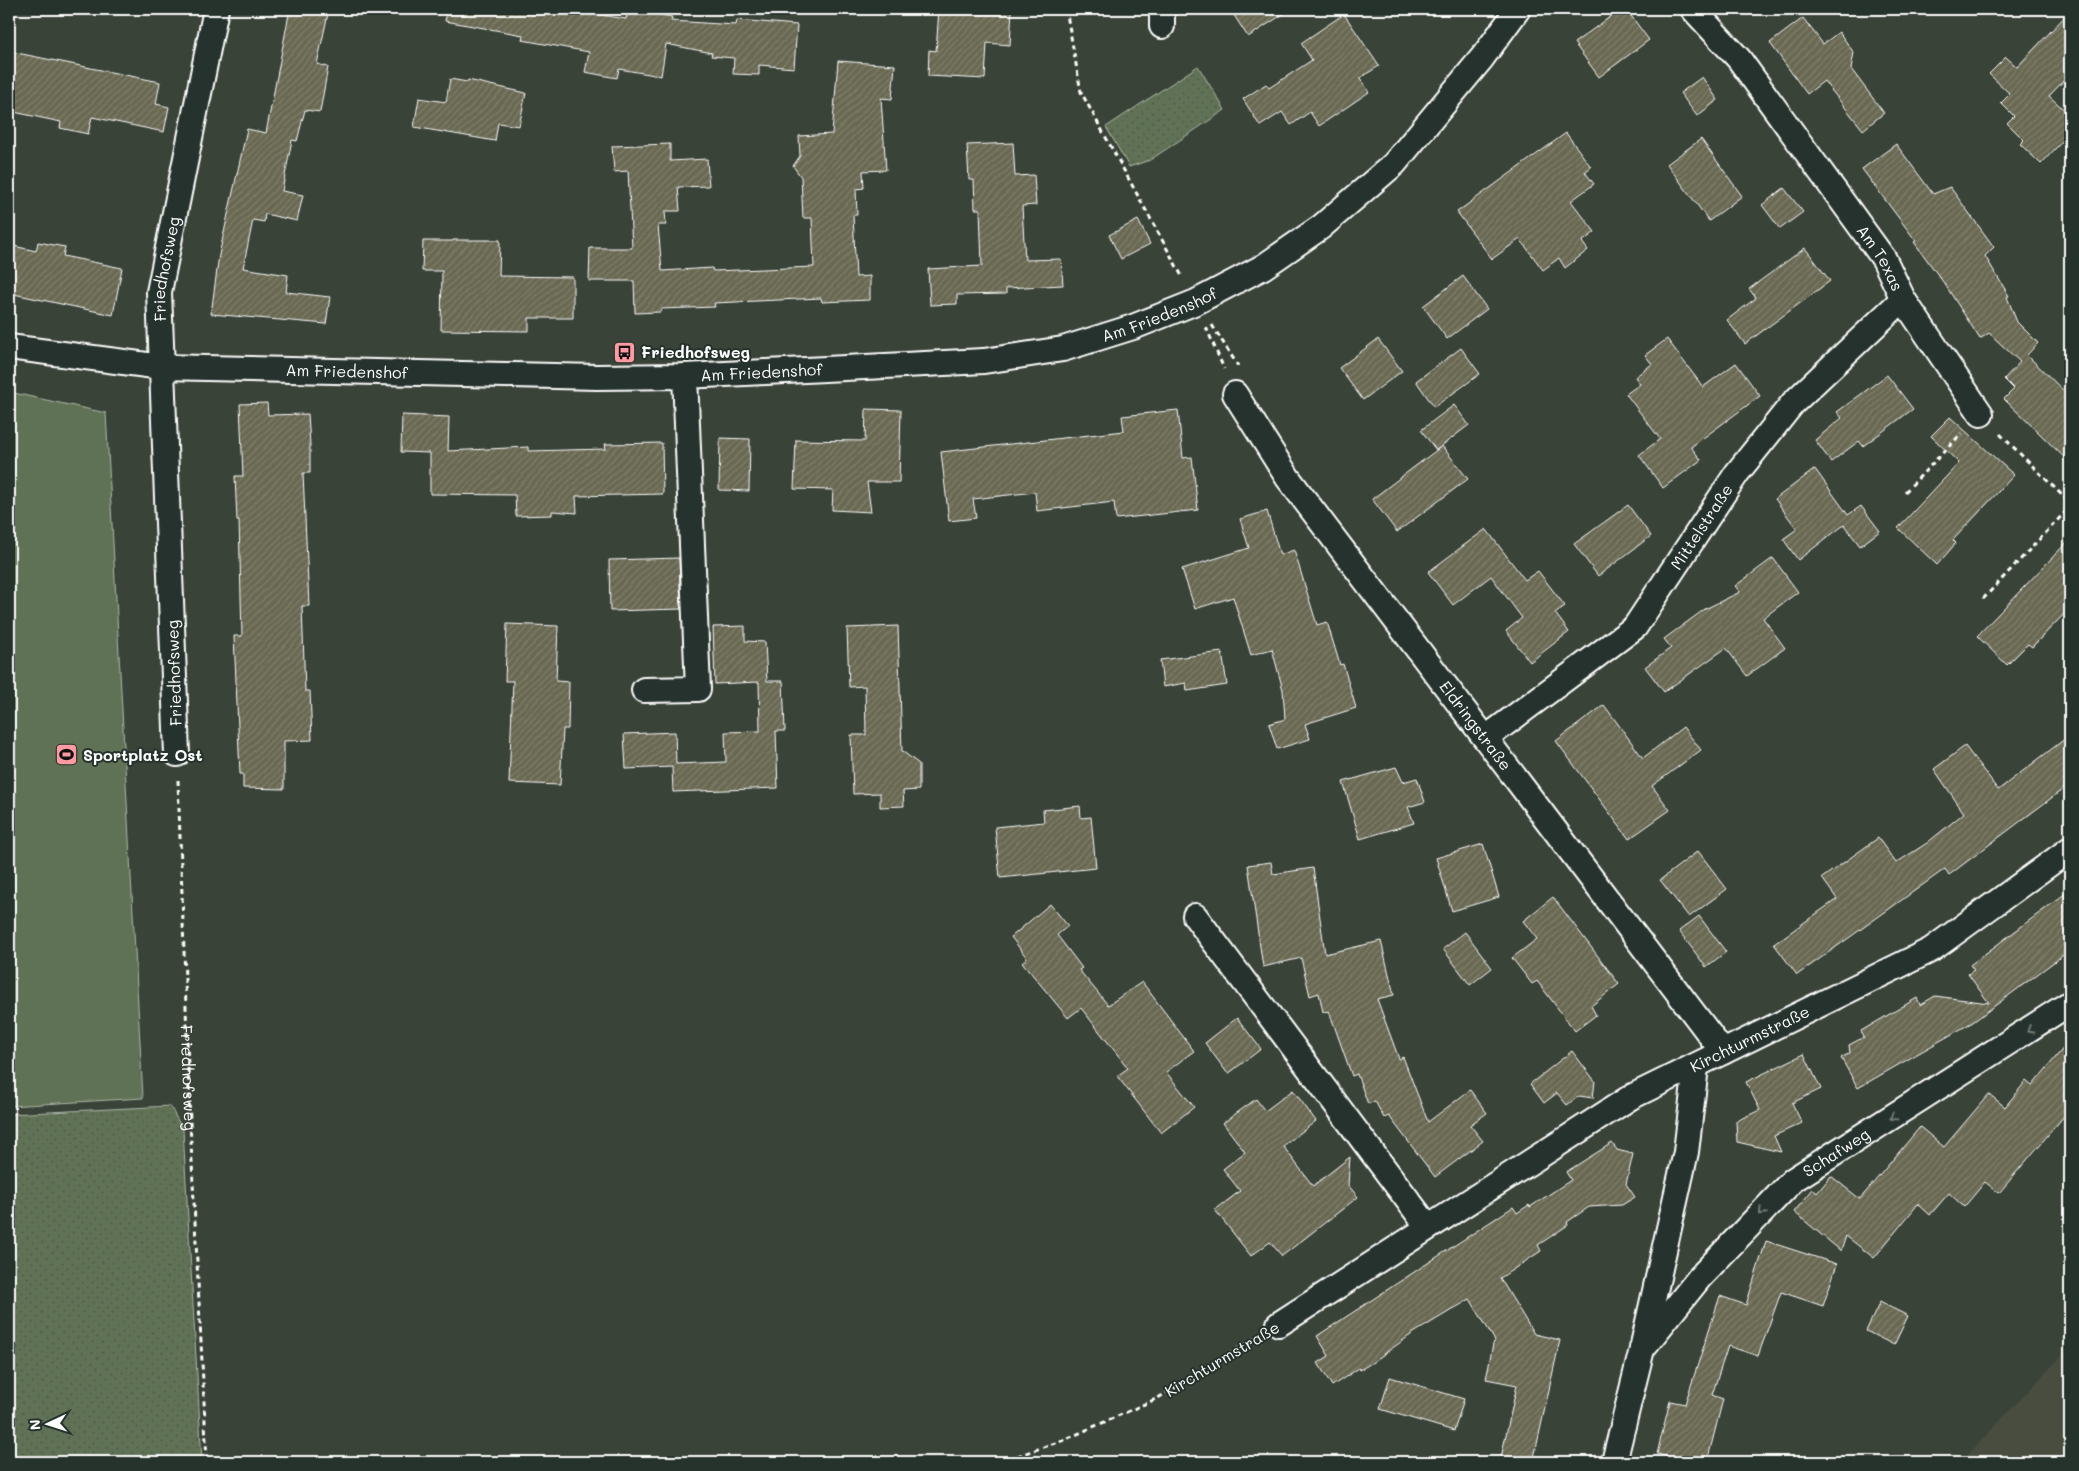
<svg xmlns="http://www.w3.org/2000/svg" width="2079" height="1471" font-family="Mali,sans-serif">
	<style>
		.built { fill: #484e40 }
		.grass { fill: url(#grass-dots); stroke: #b0b8aa }
		.garden { fill: #607255; stroke: #b0b8aa }
		.building { fill: url(#building-hatch); stroke: #fff }
		.lines { fill: none; stroke-linecap: round; stroke-linejoin: round }
		.minor-casing { stroke: #fff; stroke-width: 28 }
		.path { stroke: #fff; stroke-width: 3; stroke-dasharray: 5 4; stroke-linecap: butt }
		.minor { stroke: #26332d; stroke-width: 24 }
		.oneway { stroke: #727a76 }
		.labels { text-anchor: middle; stroke-width: 4; stroke-linejoin: round; paint-order: stroke }
		.street-label { font-size: 16px; fill: #fff; stroke: #26332d }
		.poi-label { font-size: 16px; font-weight: bold; fill: #fff; stroke: #26332d; text-anchor: start }
	</style>
	<defs>
		<pattern id="grass-dots" width="8" height="8" patternUnits="userSpaceOnUse" patternTransform="scale(1.25)"><rect width="8" height="8" fill="#607255"/><path d="M2 2h.1M6 6h.1" fill="none" stroke="#53594f" stroke-width="1.8" stroke-linecap="round"/></pattern>
		<pattern id="building-hatch" width="6" height="6" patternUnits="userSpaceOnUse" patternTransform="scale(1.25)"><rect width="6" height="6" fill="#686852"/><path d="M-1 1l2-2M0 6l6-6M5 7l2-2" fill="none" stroke="#7f7f6c"/></pattern>
	</defs>
	<rect width="100%" height="100%" fill="#3a4338"/>
	<filter id="ink" filterUnits="userSpaceOnUse"><feTurbulence type="fractalNoise" baseFrequency=".02" numOctaves="2"/><feDisplacementMap in="SourceGraphic" scale="10" xChannelSelector="R" yChannelSelector="G"/><feConvolveMatrix kernelMatrix="1 2 1 2 8 2 1 2 1" color-interpolation-filters="sRGB"/></filter>
	<g filter="url(#ink)">
		<polygon class="built" points="2070,1347 2070,1462 1961,1462"/>
		<g class="grass">
			<polygon points="1198,66 1225,110 1150,160 1129,167 1106,127"/>
			<polygon points="170,1106 183,1130 202,1462 9,1462 9,1114"/>
		</g>
		<polygon class="garden" points="9,392 106,413 143,1098 9,1106"/>
		<g class="building">
			<polygon points="290,9 329,9 317,64 328,67 320,112 305,110 297,141 292,140 282,191 303,195 297,221 265,214 264,222 253,220 243,268 288,275 286,292 330,297 326,324 211,314 219,255 247,129 266,133"/>
			<polygon points="447,9 565,9 626,19 628,9 672,17 671,21 736,25 737,20 797,25 794,68 759,65 759,75 733,74 734,58 711,56 712,53 666,44 661,76 619,69 617,78 585,72 589,52 522,40 523,35 445,21"/>
			<polygon points="939,9 1012,9 1010,45 987,43 985,79 928,76 929,50 936,51"/>
			<polygon points="1230,9 1291,9 1248,37"/>
			<polygon points="1621,9 1626,9 1649,40 1599,77 1574,43"/>
			<polygon points="2070,11 2070,74 2049,96 2070,115 2070,133 2041,164 2020,144 2024,140 2007,123 2014,116 2001,103 2010,94 1989,74 2006,57 2017,67"/>
			<polygon points="1344,14 1379,66 1360,78 1369,92 1319,126 1310,112 1291,125 1282,112 1260,126 1243,99 1266,84 1269,88 1312,60 1301,43"/>
			<polygon points="1803,18 1823,44 1839,32 1854,53 1851,69 1884,113 1863,130 1824,81 1807,94 1770,43"/>
			<polygon points="12,52 160,82 156,104 169,107 164,132 92,117 88,134 60,128 61,122 9,111 9,69"/>
			<polygon points="838,61 895,65 892,99 881,98 886,170 863,171 864,188 856,189 857,215 853,215 856,277 870,276 870,300 822,302 821,298 714,303 715,307 661,309 660,312 635,313 634,281 589,281 590,248 632,248 628,171 614,172 612,146 670,144 670,161 707,159 709,186 678,187 680,211 665,211 666,225 658,225 662,271 712,268 713,271 814,267 812,218 803,218 801,177 793,166 800,156 799,136 832,134"/>
			<polygon points="1702,77 1718,100 1697,116 1680,93"/>
			<polygon points="450,79 467,82 468,80 526,93 519,126 498,123 495,141 414,127 419,98 446,102"/>
			<polygon points="1566,133 1591,167 1585,172 1594,184 1571,201 1595,232 1582,242 1588,250 1565,268 1559,258 1543,270 1520,239 1492,259 1457,212"/>
			<polygon points="1701,139 1742,196 1709,221 1667,164"/>
			<polygon points="1013,143 1015,176 1034,175 1036,205 1022,206 1025,260 1061,259 1063,285 1006,288 1006,294 957,295 957,304 930,305 928,269 982,266 980,209 975,209 974,180 969,180 967,145"/>
			<polygon points="1896,144 1933,194 1950,187 1994,247 1985,256 2009,296 2007,297 2017,322 2038,343 2027,355 2070,397 2070,463 2004,399 2014,389 2004,379 2020,362 1989,333 1980,339 1946,286 1914,242 1916,241 1862,169"/>
			<polygon points="1784,188 1803,212 1780,229 1762,205"/>
			<polygon points="1138,220 1150,244 1121,259 1109,235"/>
			<polygon points="453,240 500,240 499,276 573,277 573,318 529,318 529,331 441,330 442,271 422,271 423,241 453,241"/>
			<polygon points="38,242 65,247 63,256 122,268 113,315 9,293 9,245 36,251"/>
			<polygon points="1805,248 1830,281 1745,344 1727,320 1756,298 1749,289"/>
			<polygon points="1463,276 1487,309 1447,339 1423,306"/>
			<polygon points="1378,339 1402,371 1363,400 1339,368"/>
			<polygon points="1667,339 1703,387 1736,363 1760,396 1691,447 1701,460 1663,488 1639,455 1660,439 1626,394 1640,384 1635,377 1652,364 1645,355"/>
			<polygon points="1461,348 1480,374 1434,407 1416,381"/>
			<polygon points="1887,375 1913,409 1863,446 1859,441 1831,462 1815,440 1842,418 1837,412"/>
			<polygon points="267,403 268,415 308,414 310,445 310,473 303,473 309,606 302,606 305,691 310,691 312,740 284,741 284,789 243,788 243,774 240,774 236,681 234,636 242,636 239,520 237,520 235,476 243,476 240,404"/>
			<polygon points="1454,405 1469,425 1436,450 1421,430"/>
			<polygon points="866,409 901,410 899,482 867,482 871,512 832,510 833,490 794,489 796,440 865,441"/>
			<polygon points="1178,410 1183,458 1192,457 1198,510 1116,519 1114,502 1037,511 1035,492 973,499 976,518 949,521 941,452 1124,431 1122,416"/>
			<polygon points="402,415 449,417 448,451 528,447 528,451 606,449 605,444 662,443 663,494 576,496 577,513 552,511 552,515 516,516 515,495 430,494 430,453 401,452"/>
			<polygon points="1950,417 2014,475 1953,540 1956,543 1937,565 1898,528 1959,463 1931,436"/>
			<polygon points="720,438 750,439 749,491 719,490"/>
			<polygon points="1442,446 1468,479 1397,532 1372,499"/>
			<polygon points="1815,469 1848,515 1861,506 1880,531 1860,546 1844,525 1798,560 1783,539 1797,529 1775,499"/>
			<polygon points="1628,505 1651,536 1598,576 1574,544"/>
			<polygon points="1267,511 1280,555 1294,550 1317,625 1327,622 1340,665 1343,664 1356,708 1305,724 1310,739 1277,749 1269,724 1285,719 1283,690 1272,649 1251,655 1233,597 1195,609 1182,569 1249,548 1240,519"/>
			<polygon points="1486,529 1525,580 1538,571 1565,606 1555,613 1569,632 1530,662 1506,631 1522,618 1491,576 1453,605 1428,572"/>
			<polygon points="2070,539 2070,608 2032,647 2028,644 2007,665 1977,636"/>
			<polygon points="679,558 681,609 610,611 609,560"/>
			<polygon points="1773,558 1798,592 1763,618 1785,648 1747,676 1726,648 1664,692 1645,667 1671,648 1664,639 1705,609 1740,592 1735,586"/>
			<polygon points="507,624 558,626 556,681 569,682 568,729 563,729 560,785 509,783 513,681 505,681"/>
			<polygon points="745,626 745,641 765,642 767,681 783,681 785,731 776,731 778,788 673,792 672,767 626,769 624,734 675,732 676,764 726,762 725,732 760,731 759,682 715,684 713,627"/>
			<polygon points="898,626 902,751 919,764 919,790 903,791 904,806 880,807 880,793 853,794 851,735 866,735 865,686 849,687 847,628"/>
			<polygon points="1222,652 1227,685 1187,691 1186,683 1163,687 1160,660"/>
			<polygon points="1604,705 1643,758 1683,727 1701,750 1652,786 1670,810 1629,839 1556,741"/>
			<polygon points="2070,735 2070,784 1949,875 1945,869 1797,975 1774,944 1837,899 1822,878 1878,838 1896,863 1927,843 1964,813 1934,769 1965,746 1998,790"/>
			<polygon points="1396,767 1403,782 1417,778 1425,802 1408,807 1414,823 1360,839 1343,782"/>
			<polygon points="1080,806 1081,818 1091,817 1096,868 1000,878 995,827 1044,822 1043,810"/>
			<polygon points="1483,844 1499,897 1452,911 1436,858"/>
			<polygon points="1698,851 1727,889 1689,917 1660,880"/>
			<polygon points="1271,862 1273,874 1313,868 1325,954 1381,941 1394,995 1377,999 1399,1059 1403,1057 1428,1122 1470,1090 1487,1113 1470,1125 1483,1141 1435,1177 1389,1116 1384,1118 1375,1101 1368,1104 1357,1074 1352,1076 1329,1011 1323,1012 1319,993 1310,996 1301,958 1263,967 1248,865"/>
			<polygon points="2070,890 2070,950 1973,1022 1858,1088 1841,1058 1850,1053 1849,1045 1864,1037 1861,1031 1917,998 1920,1005 1935,996 1989,1003 1968,974 1974,970 1970,965"/>
			<polygon points="1553,897 1619,984 1591,1006 1596,1015 1575,1031 1537,981 1532,984 1512,958 1537,939 1523,921"/>
			<polygon points="1050,904 1068,926 1057,935 1082,968 1079,970 1108,1005 1142,982 1194,1051 1166,1072 1194,1107 1161,1133 1117,1076 1128,1068 1081,1008 1068,1018 1022,962 1027,958 1011,937"/>
			<polygon points="1699,916 1726,952 1706,967 1679,931"/>
			<polygon points="1465,932 1492,968 1470,985 1443,949"/>
			<polygon points="1237,1018 1261,1049 1228,1074 1205,1043"/>
			<polygon points="2070,1040 2070,1109 1999,1193 1985,1182 1964,1207 1949,1193 1930,1215 1918,1204 1874,1258 1846,1236 1841,1251 1794,1212 1813,1189 1817,1193 1831,1176 1860,1199 1920,1127 1944,1147 1989,1094 2005,1107 2026,1081 2032,1086"/>
			<polygon points="1572,1051 1595,1081 1593,1098 1579,1096 1567,1105 1557,1093 1544,1103 1530,1084"/>
			<polygon points="1804,1054 1821,1089 1792,1103 1802,1123 1774,1136 1781,1152 1737,1142 1736,1121 1760,1110 1746,1082"/>
			<polygon points="1293,1090 1316,1121 1283,1146 1313,1186 1350,1157 1348,1185 1358,1197 1282,1256 1270,1242 1251,1256 1215,1210 1240,1191 1223,1169 1245,1152 1223,1123 1256,1099 1265,1111"/>
			<polygon points="1612,1143 1617,1150 1633,1154 1626,1184 1635,1197 1622,1205 1589,1207 1567,1222 1568,1225 1538,1245 1541,1251 1500,1278 1534,1334 1560,1340 1533,1462 1500,1462 1517,1385 1486,1379 1494,1339 1470,1299 1412,1334 1373,1362 1360,1370 1359,1368 1332,1386 1318,1363 1329,1356 1317,1336 1513,1207 1517,1213 1529,1205 1530,1207 1571,1180 1566,1172"/>
			<polygon points="1766,1241 1837,1264 1823,1306 1781,1292 1758,1356 1728,1346 1712,1395 1723,1399 1707,1462 1691,1462 1657,1454 1670,1401 1685,1404 1720,1296 1746,1305"/>
			<polygon points="1880,1302 1908,1316 1894,1345 1866,1331"/>
			<polygon points="1390,1377 1464,1399 1454,1431 1380,1409"/>
		</g>
		<g class="lines">
			<defs>
				<g id="minor">
					<polyline points="1162,9 1162,26"/>
					<path id="s2" d="M1693 9 1739 59 1884 259 1903 299 1981 414"/>
					<path id="s3" d="M9 347 162 367 597 377 685 376 984 361 1063 349 1133 327 1196 302 1263 267 1321 227 1394 164 1482 58 1518 9"/>
					<path id="s4" d="M1235 394 1288 478 1723 1052"/>
					<polyline points="644,690 698,689 685,376"/>
					<path id="s5" d="M1486 738 1635 627 1737 473 1793 403 1903 299"/>
					<path id="s6" d="M177 754 159 292 216 9"/>
					<polyline points="1195,916 1428,1227"/>
					<path id="s7" d="M1279 1324 1631 1097 1931 950 2070 849"/>
					<path id="s8" d="M1642 1349 1700 1277 1793 1180 2070 1003"/>
					<polyline points="1614,1462 1642,1349 1686,1152 1696,1067"/>
				</g>
			</defs>
			<use href="#minor" class="minor-casing"/>
			<g class="path">
				<polyline points="1066,9 1081,92 1183,278"/>
				<polyline points="1212,325 1238,366"/>
				<polyline points="1206,327 1224,369"/>
				<polyline points="2000,434 2070,503"/>
				<polyline points="1905,492 1962,433"/>
				<polyline points="1983,599 2070,507"/>
				<polyline points="2066,705 2070,701"/>
				<path id="s1" d="M178 780 190 1122 207 1462"/>
				<polyline points="1000,1462 1064,1440 1158,1398 1257,1337"/>
			</g>
			<use href="#minor" class="minor"/>
		</g>
		<defs><path id="oneway-chevron" d="M-2-3.5L2.5 0L-2 3.5" fill="none" stroke-width="1.6" stroke-linecap="round" stroke-linejoin="round" transform="scale(1.25)"/></defs>
		<g class="oneway">
			<use href="#oneway-chevron" transform="translate(2030 1030) rotate(148)"/>
			<use href="#oneway-chevron" transform="translate(1893 1117) rotate(148)"/>
			<use href="#oneway-chevron" transform="translate(1762 1212) rotate(134)"/>
		</g>
	</g>
	<defs>
		<symbol id="bus-square" viewBox="-11 -11 22 22"><rect x="-9" y="-9" width="18" height="18" rx="4" fill="#ff9aa2" stroke="#26332d"/><path d="M-5-6H5V4H4V6H2V4H-2V6H-4V4H-5ZM-3.5-4V0h7V-4ZM-3.5 1.2v1.5H-2V1.2ZM2 1.2v1.5H3.5V1.2Z" fill="#111"/></symbol>
		<symbol id="stadium-square" viewBox="-11 -11 22 22"><rect x="-9" y="-9" width="18" height="18" rx="4" fill="#ff9aa2" stroke="#26332d"/><path d="M0-5a6.5 5 0 1 0 0 10a6.5 5 0 1 0 0-10ZM-3.5-1.8h7v3.6h-7Z" fill="#111"/></symbol>
	</defs>
	<g fill-rule="evenodd">
		<use href="#bus-square" x="612" y="340" width="25" height="25"/>
		<use href="#stadium-square" x="54" y="742" width="25" height="25"/>
	</g>
	<g class="labels">
		<g class="street-label">
			<text dy="6" stroke="none"><textPath href="#s2" startOffset="312">Am Texas</textPath></text>
			<text dy="6" stroke="none"><textPath href="#s6" startOffset="486">Friedhofsweg</textPath></text>
			<text dy="6" stroke="none"><textPath href="#s3" startOffset="1159">Am Friedenshof</textPath></text>
			<text dy="6" stroke="none"><textPath href="#s3" startOffset="339">Am Friedenshof</textPath></text>
			<text dy="6" stroke="none"><textPath href="#s3" startOffset="754">Am Friedenshof</textPath></text>
			<text dy="6" stroke="none"><textPath href="#s5" startOffset="306">Mittelstraße</textPath></text>
			<text transform="translate(174 673) rotate(-92)" y="6">Friedhofsweg</text>
			<text dy="6" stroke="none"><textPath href="#s4" startOffset="410">Eldringstraße</textPath></text>
			<text dy="6" stroke="none"><textPath href="#s7" startOffset="551">Kirchturmstraße</textPath></text>
			<text dy="6" stroke="none"><textPath href="#s1" startOffset="298">Friedhofsweg</textPath></text>
			<text dy="6" stroke="none"><textPath href="#s8" startOffset="278">Schafweg</textPath></text>
			<text transform="translate(1222 1359) rotate(-31)" y="6">Kirchturmstraße</text>
		</g>
		<g class="poi-label">
			<text x="641" y="358">Friedhofsweg</text>
			<text x="83" y="761">Sportplatz Ost</text>
		</g>
	</g>
	<rect width="2079" height="1471" fill="none" stroke="#26332d" stroke-width="30"/>
	<rect x="15" y="15" width="2049" height="1441" fill="none" stroke="#fff" stroke-width="2" filter="url(#ink)"/>
	<g transform="translate(48 1424) rotate(266)" stroke="#26332d" stroke-width="4" paint-order="stroke">
	<path d="M0-4L9 19L0 12L-9 19Z" fill="#ffffff"/>
	<text y="-8" font-size="14" font-weight="bold" text-anchor="middle" fill="#ffffff">N</text>
	</g>
</svg>
